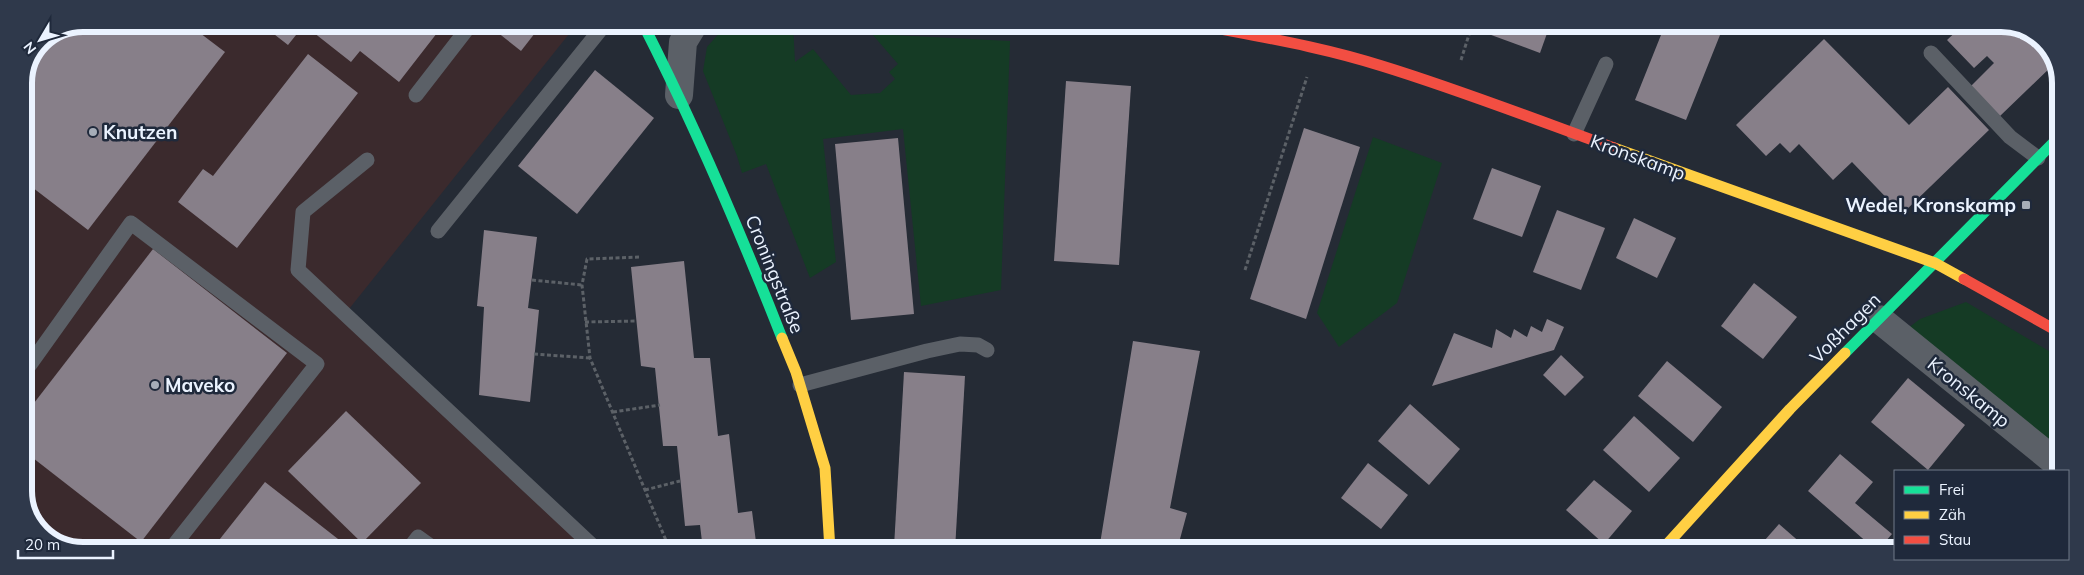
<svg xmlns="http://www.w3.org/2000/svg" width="2084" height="575" font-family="Mulish,sans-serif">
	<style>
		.commercial { fill: #3b2a2d }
		.green { fill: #153b25 }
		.building { fill: #877f89 }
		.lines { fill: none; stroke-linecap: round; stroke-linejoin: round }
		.path { stroke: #5c6167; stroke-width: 3; stroke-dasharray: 4 2.5; stroke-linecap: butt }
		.lane { stroke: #5b6067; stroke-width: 15 }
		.street { stroke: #5b6067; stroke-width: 28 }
		.fast { stroke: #16e098; stroke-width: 11 }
		.slow { stroke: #ffcf43; stroke-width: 11 }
		.jam { stroke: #f24e42; stroke-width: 11 }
		.poi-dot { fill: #a6adb8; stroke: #1f293b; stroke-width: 2 }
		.labels { text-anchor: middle; stroke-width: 5; stroke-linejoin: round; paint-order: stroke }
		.poi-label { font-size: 19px; font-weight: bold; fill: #ebf3ff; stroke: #1f293b; text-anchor: start }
		.street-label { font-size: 19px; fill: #ebf3ff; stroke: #1f293b }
		.rim { fill: none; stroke: #ebf3ff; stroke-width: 6 }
	</style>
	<rect width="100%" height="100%" fill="#252b35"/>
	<polygon class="commercial" points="84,24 577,24 345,314 603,550 68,549 38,531 24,496 24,83 41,41"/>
	<g class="green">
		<polygon points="739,24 793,24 795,62 813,49 851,95 880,93 895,79 889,72 898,64 872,34 1010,41 1001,290 921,306 903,129 823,139 836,262 810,278 766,164 742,173 737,156 703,71 707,47 722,30"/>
		<polygon points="1373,137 1442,163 1397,303 1339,347 1317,313"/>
		<polygon points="1966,302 2059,357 2059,454 1903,332 1920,319"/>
	</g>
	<g class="building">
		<polygon points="84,24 188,24 225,52 88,230 24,181 24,83 41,41"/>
		<polygon points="261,24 444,24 399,82 360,51 351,62 304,25 288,45"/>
		<polygon points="487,24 542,24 521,51"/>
		<polygon points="1485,25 1550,25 1540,53 1483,32"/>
		<polygon points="1665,25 1724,25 1686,120 1635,100"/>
		<polygon points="1962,26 2016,26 2011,31 2020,39 2027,33 2046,44 2054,64 2000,116 1971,86 1994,63 1987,56 1974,68 1947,40"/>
		<polygon points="1824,39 1909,125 1948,87 1989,130 1902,214 1852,162 1833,180 1799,144 1790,153 1780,143 1766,156 1736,125"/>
		<polygon points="308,54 358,93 237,248 178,202 203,169 213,176"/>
		<polygon points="595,70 654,118 577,214 518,166"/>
		<polygon points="1066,81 1131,86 1119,265 1054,261"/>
		<polygon points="1304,128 1360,147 1306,319 1250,299"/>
		<polygon points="898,138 914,314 851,320 835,144"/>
		<polygon points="1492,168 1541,186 1522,237 1473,219"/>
		<polygon points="1557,210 1605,228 1581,290 1533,272"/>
		<polygon points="1634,218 1676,238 1657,278 1616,258"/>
		<polygon points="484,230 537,237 528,308 539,310 530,402 479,395 484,307 477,306"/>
		<polygon points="153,249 287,353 141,542 24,451 24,416"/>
		<polygon points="684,261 694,358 710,358 718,436 729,434 738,513 752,511 757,550 703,550 700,525 685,526 677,446 663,446 655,368 641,366 631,267"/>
		<polygon points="1754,283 1797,317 1763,359 1721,326"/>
		<polygon points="1547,319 1564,327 1554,350 1432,386 1454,333 1492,348 1496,329 1511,338 1514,329 1527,337 1531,326 1542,332"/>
		<polygon points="1133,341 1200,351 1170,508 1187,513 1177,550 1099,550"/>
		<polygon points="1561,355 1584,377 1565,396 1543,375"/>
		<polygon points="1667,361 1722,407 1693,442 1638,396"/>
		<polygon points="904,372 965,376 955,550 894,547"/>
		<polygon points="1908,378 1965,425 1928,470 1871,422"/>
		<polygon points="1410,404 1460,449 1429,485 1378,441"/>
		<polygon points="346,411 421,483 362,543 288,471"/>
		<polygon points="1634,416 1680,458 1649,492 1603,450"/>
		<polygon points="1840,454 1873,482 1855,503 1892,534 1877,551 1808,491"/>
		<polygon points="1368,463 1408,495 1381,529 1341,498"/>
		<polygon points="1594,480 1632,511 1604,544 1566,510"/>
		<polygon points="265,482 347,546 344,550 212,549"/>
		<polygon points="1779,524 1810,551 1759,551 1757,549"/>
	</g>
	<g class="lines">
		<g class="path">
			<polyline points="1461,60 1472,25"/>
			<polyline points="639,257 587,259 582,285 590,358 670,550"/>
			<polyline points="1245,270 1307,77"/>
			<polyline points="532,280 582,285"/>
			<polyline points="585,322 637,321"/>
			<polyline points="534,354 590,358"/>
			<polyline points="613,412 660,405"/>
			<polyline points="645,490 680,481"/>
		</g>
		<g class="lane">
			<polyline points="1931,53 2010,137 2038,158"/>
			<polyline points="416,95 471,24"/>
			<polyline points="1574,134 1606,64"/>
			<polyline points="367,160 303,212 298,270 597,550"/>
			<polyline points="438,231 605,24"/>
			<polyline points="24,373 131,223 317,364 171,549"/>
			<polyline points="800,385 927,351 960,344 978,345 987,350"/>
			<polyline points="408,550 418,537 436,550"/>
		</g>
		<g class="street">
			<polyline points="679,95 683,42 694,24"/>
			<polyline points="1879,319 2058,464"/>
		</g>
		<g class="fast">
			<path d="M643 24C695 126 740 231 782 338"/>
			<polyline points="1845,353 2060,136"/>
		</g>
		<g class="slow">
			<polyline points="1614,148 1935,263 1964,279"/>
			<polyline points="782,338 796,372 825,468 830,550"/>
			<polyline points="1661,551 1790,409 1845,353"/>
		</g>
		<g class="jam">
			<path d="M1200 25C1261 37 1323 47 1382 66 1460 90 1537 120 1614 148"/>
			<polyline points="1964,279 2059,332"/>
		</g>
	</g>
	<g class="poi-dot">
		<circle cx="93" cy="132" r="5"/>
		<rect x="2021" y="200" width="10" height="10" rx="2.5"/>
		<circle cx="155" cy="385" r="5"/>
	</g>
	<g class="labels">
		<g class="poi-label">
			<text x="103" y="139">Knutzen</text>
			<text x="2016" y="212" text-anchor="end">Wedel, Kronskamp</text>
			<text x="165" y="392">Maveko</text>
		</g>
		<g class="street-label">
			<text transform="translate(1638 157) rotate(20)" y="7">Kronskamp</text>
			<text transform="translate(775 274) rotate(68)" y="7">Croningstraße</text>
			<text transform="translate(1845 328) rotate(-45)" y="7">Voßhagen</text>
			<text transform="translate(1969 392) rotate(39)" y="7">Kronskamp</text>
		</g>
	</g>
	<path d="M0 0H2084V575H0ZM83 32H2001A51 51 0 0 1 2052 83V491A51 51 0 0 1 2001 542H83A51 51 0 0 1 32 491V83A51 51 0 0 1 83 32Z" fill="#2f394b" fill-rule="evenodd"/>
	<path class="rim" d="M83 32H2001A51 51 0 0 1 2052 83V491A51 51 0 0 1 2001 542H83A51 51 0 0 1 32 491V83A51 51 0 0 1 83 32Z"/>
	<rect x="1894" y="470" width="175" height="90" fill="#1f293b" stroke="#717a89"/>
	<rect x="1904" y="486" width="25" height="8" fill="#16e098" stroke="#717a89"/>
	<text x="1939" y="495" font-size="15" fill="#ebf3ff">Frei</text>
	<rect x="1904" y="511" width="25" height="8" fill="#ffcf43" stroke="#717a89"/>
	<text x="1939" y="520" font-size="15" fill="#ebf3ff">Zäh</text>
	<rect x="1904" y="536" width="25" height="8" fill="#f24e42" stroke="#717a89"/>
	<text x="1939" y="545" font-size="15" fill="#ebf3ff">Stau</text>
	<g transform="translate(40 40) rotate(232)" stroke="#1f293b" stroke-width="4" paint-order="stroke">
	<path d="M0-4L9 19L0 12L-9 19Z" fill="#ebf3ff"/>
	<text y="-8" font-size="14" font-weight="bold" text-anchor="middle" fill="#ebf3ff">N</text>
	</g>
	<path d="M18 550v8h95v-8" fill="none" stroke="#ebf3ff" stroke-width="2.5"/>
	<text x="25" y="550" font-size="15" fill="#ebf3ff" stroke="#1f293b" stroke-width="4" paint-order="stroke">20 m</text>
</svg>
